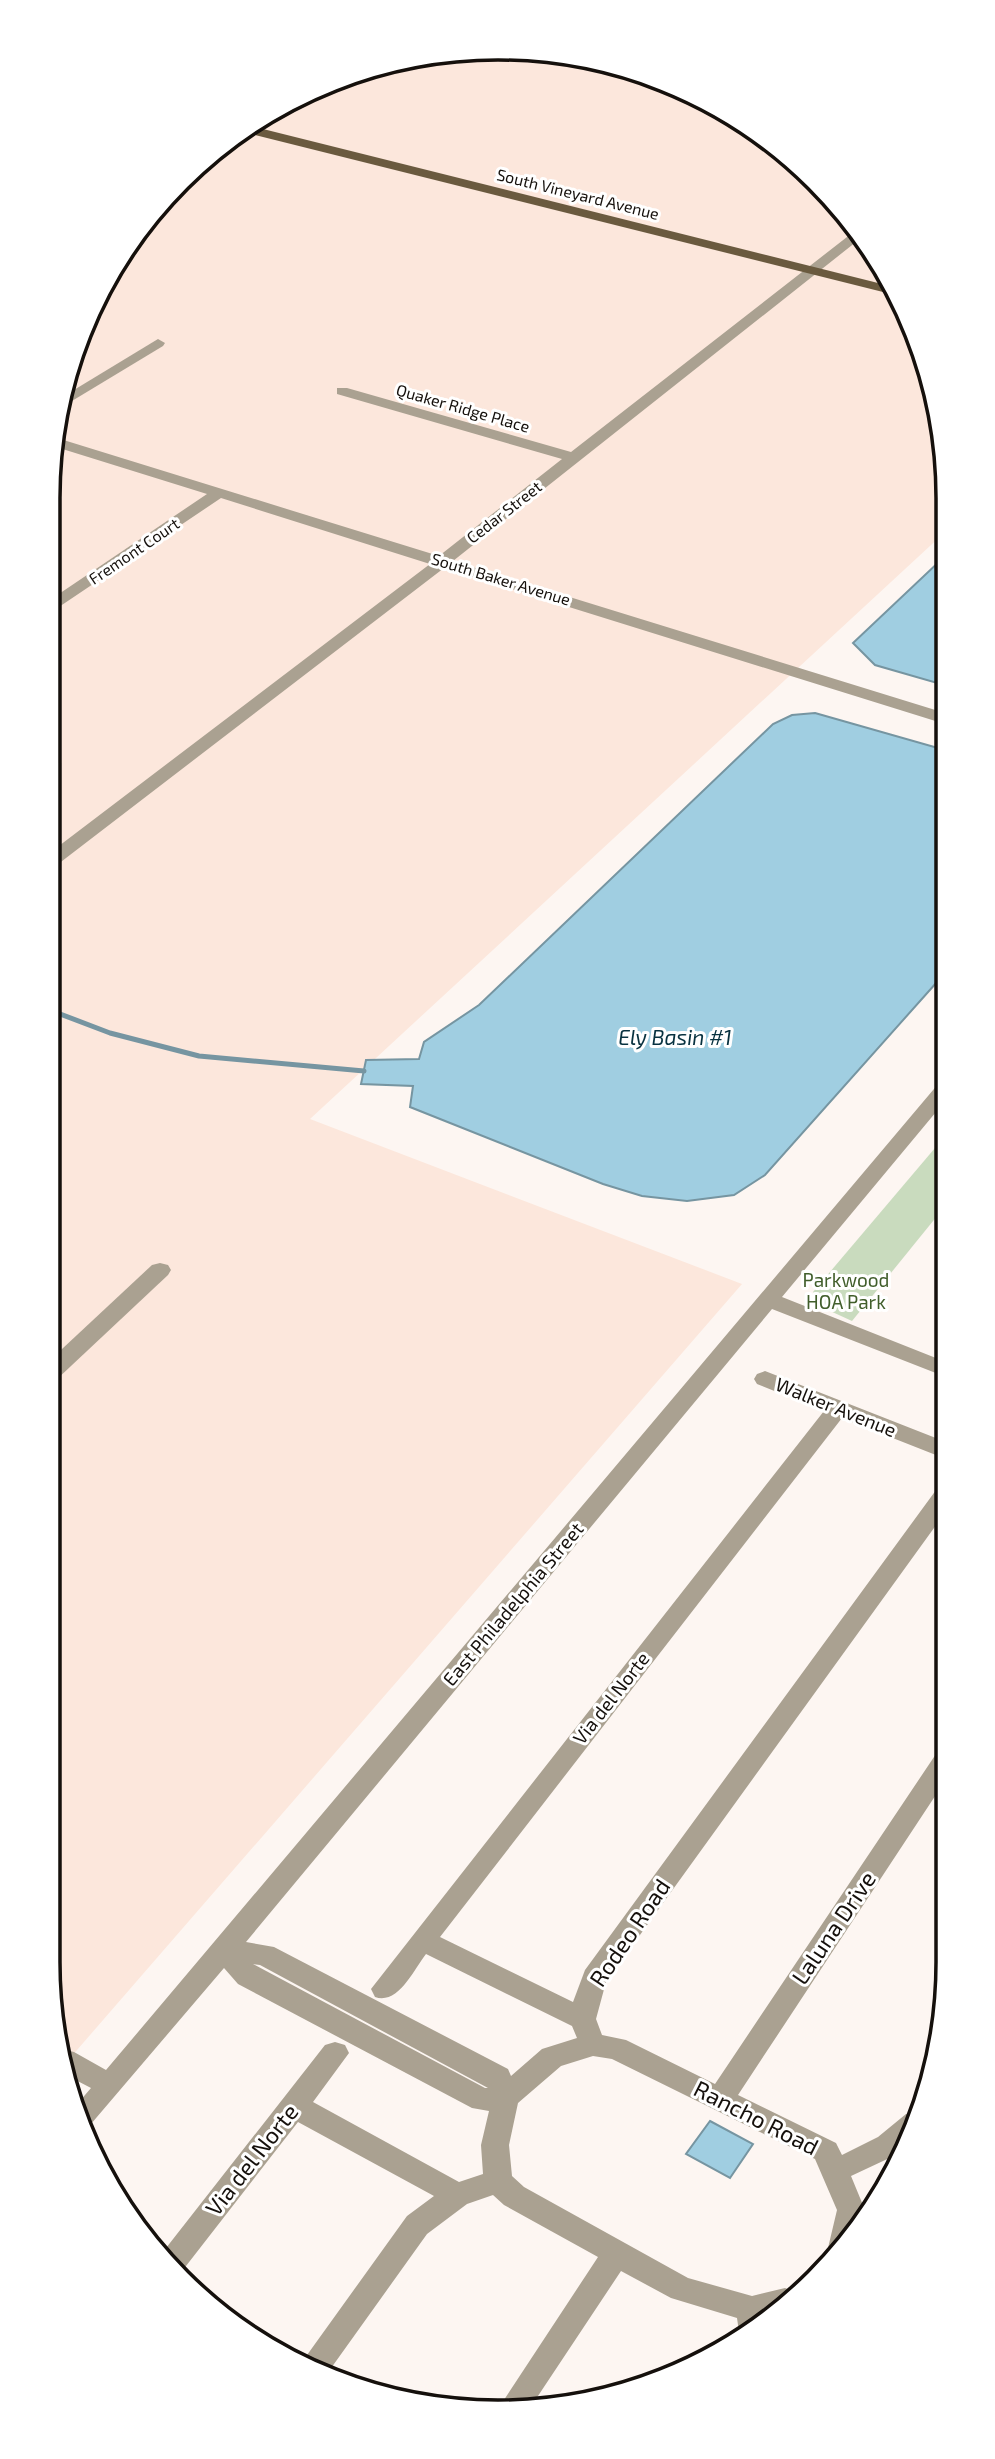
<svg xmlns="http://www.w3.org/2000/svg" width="995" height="2459" font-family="'Exo 2',sans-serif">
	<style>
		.built { fill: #fce7dc }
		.green { fill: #c9dbbe }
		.water { fill: #a0cee1; stroke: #7695a1; stroke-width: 2 }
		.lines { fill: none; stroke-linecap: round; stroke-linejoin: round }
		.stream { stroke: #7695a1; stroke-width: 5 }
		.minor { fill: #aaa191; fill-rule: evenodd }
		.major { fill: #6a5a3f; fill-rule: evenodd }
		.labels { text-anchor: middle; stroke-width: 6; stroke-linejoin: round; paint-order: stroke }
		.far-street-label { font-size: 16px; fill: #15100c; stroke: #fff }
		.park-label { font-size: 19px; fill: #415e2b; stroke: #fff }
		.street-label { font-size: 19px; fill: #15100c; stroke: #fff }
		.water-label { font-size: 21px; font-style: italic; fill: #083240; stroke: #fff }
		.near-street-label { font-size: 23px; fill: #15100c; stroke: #fff }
		.rim { fill: none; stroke: #15100c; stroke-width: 3.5 }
	</style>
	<rect width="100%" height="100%" fill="#fdf6f2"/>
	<polygon class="built" points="468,48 642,71 748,123 836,201 901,299 944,438 944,533 310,1119 742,1284 64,2065 47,1961 47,498 71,353 159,201 298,94"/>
	<polygon class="green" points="946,1135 946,1205 852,1321 817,1305 813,1292"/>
	<g class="water">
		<polygon points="944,557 944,685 875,665 853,643"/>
		<polygon points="815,713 945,750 945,973 765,1175 734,1195 687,1201 642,1196 603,1184 410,1107 413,1086 361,1084 366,1060 419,1059 424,1042 479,1005 773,724 792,715"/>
		<polygon points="710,2121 753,2144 730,2178 686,2154"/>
	</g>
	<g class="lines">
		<polyline class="stream" points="47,1009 110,1033 199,1056 364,1071"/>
		<g class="minor">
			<path d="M343 83 268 123H260C284 105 314 84 343 83Z"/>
			<polygon points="856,230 861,238 453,561 945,713 945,724 444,568 53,868 47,869 47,855 430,564 221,498 47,615 47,602 207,494 56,447 57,438 439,556 562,459 337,394 337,388 347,388 571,452"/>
			<polygon points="158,339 165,343 163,346 62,407 64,396"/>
			<path d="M945 1081 946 1100 782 1297 946 1362V1377L772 1309 246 1942 274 1947 508 2069 511 2076 542 2049 577 2038 572 2026 426 1954C413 1971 398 2005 375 1997L371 1989 824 1411 757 1384 754 1379 757 1374 765 1371 946 1442V1459L842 1418 440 1937 573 2002 585 1970 939 1486 947 1484V1510L606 1982 596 2019 602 2035 626 2040 715 2084 938 1751 947 1748V1778L738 2095 836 2143 842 2155 878 2137 906 2114 921 2112 898 2154 851 2176 865 2210 854 2236 832 2257 828 2248 837 2210 815 2159 612 2059 593 2056 561 2066 518 2103 509 2145 512 2176 524 2187 688 2278 752 2296 785 2288 795 2292 740 2339 737 2318 671 2298 621 2271 532 2405 500 2406 598 2257 504 2205 493 2195 467 2204 427 2234 329 2371 302 2362 407 2216 434 2196 298 2122 179 2275 159 2257 325 2045 335 2042 345 2045 349 2053 313 2102 459 2182 483 2174 481 2145 489 2111 472 2108 238 1984 224 1968 85 2131 73 2109 91 2088 66 2075 62 2049 74 2052 106 2070 939 1083ZM253 1964 260 1965 488 2088H485Z"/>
			<polygon points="160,1263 168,1265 171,1270 168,1275 55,1381 47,1383 47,1363 152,1265"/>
		</g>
		<polygon class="major" points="255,127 894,287 899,296 247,133"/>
	</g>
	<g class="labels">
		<g class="far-street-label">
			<text transform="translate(578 194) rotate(14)" y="6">South Vineyard Avenue</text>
			<text transform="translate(463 408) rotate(16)" y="6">Quaker Ridge Place</text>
			<text transform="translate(504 512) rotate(-38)" y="6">Cedar Street</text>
			<text transform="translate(134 551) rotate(-34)" y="6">Fremont Court</text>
			<text transform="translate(501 579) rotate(17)" y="6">South Baker Avenue</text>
		</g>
		<g class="park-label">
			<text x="846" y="1287">Parkwood<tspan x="846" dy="22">HOA Park</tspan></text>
		</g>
		<g class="street-label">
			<text transform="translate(836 1407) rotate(22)" y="7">Walker Avenue</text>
			<text transform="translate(513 1604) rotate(-50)" y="7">East Philadelphia Street</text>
			<text transform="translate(611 1698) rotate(-52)" y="7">Via del Norte</text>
		</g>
		<g class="water-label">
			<text x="675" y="1045">Ely Basin #1</text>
		</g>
		<g class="near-street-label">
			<text transform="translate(834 1928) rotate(-56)" y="8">Laluna Drive</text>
			<text transform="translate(630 1933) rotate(-56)" y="8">Rodeo Road</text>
			<text transform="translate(756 2118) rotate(27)" y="8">Rancho Road</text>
			<text transform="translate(252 2160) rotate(-52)" y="8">Via del Norte</text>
		</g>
	</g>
	<path d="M0 0H995V2459H0ZM498 60H498A438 438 0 0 1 936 498V1962A438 438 0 0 1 498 2400H498A438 438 0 0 1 60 1962V498A438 438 0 0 1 498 60Z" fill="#fff" fill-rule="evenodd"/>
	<path class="rim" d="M498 60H498A438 438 0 0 1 936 498V1962A438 438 0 0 1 498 2400H498A438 438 0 0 1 60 1962V498A438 438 0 0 1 498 60Z"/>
</svg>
